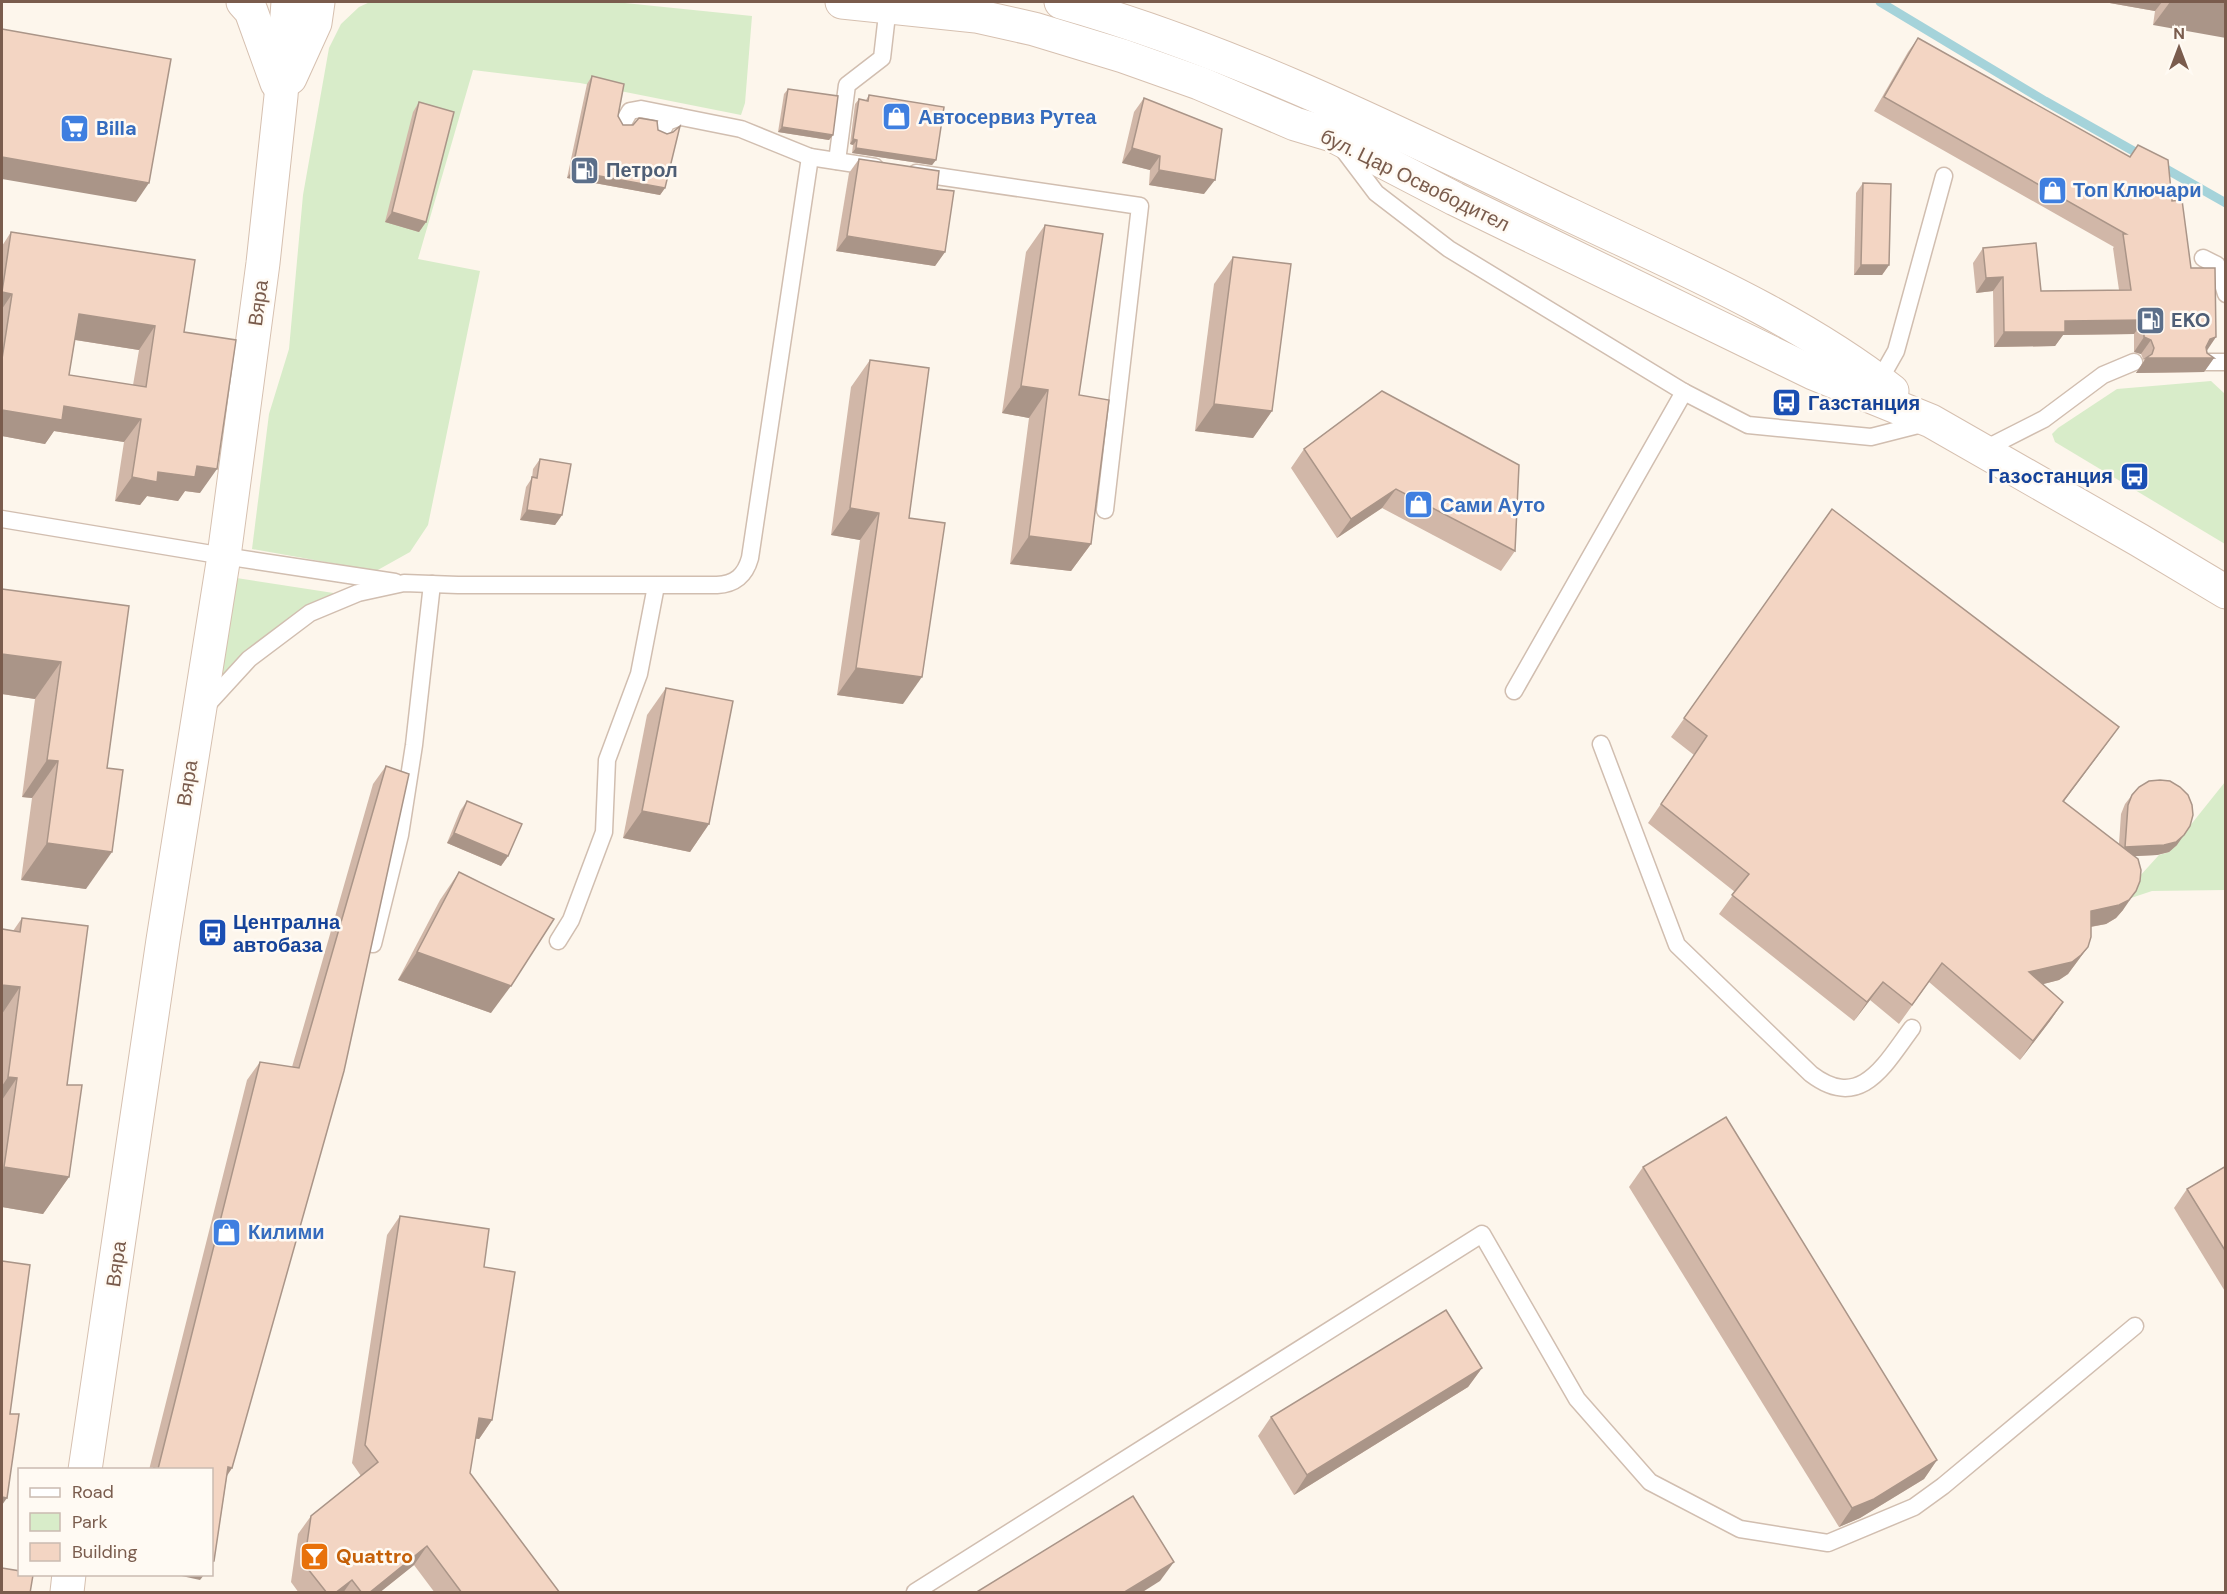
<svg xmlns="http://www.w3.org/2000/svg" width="2227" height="1594" font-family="'DM Sans',sans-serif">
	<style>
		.green { fill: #d8ecc9 }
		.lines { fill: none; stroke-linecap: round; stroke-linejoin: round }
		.stream { stroke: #a5d3da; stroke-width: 9 }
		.lane-casing { stroke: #d1beb0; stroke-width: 19 }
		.secondary-casing { stroke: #d6c0b0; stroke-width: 35 }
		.lane { stroke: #fff; stroke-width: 16 }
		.secondary { stroke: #fff; stroke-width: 33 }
		.wall { fill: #d1b7a8; fill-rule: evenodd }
		.shaded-wall { fill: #aa9588 }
		.building { fill: #f3d5c3; stroke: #aa9588; stroke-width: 1.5; fill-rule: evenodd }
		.labels { text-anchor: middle; stroke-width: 5; stroke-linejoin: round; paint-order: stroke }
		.shop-label { font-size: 20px; font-weight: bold; fill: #366cbe; stroke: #fffaf3; text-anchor: start }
		.service-label { font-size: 20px; font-weight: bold; fill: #4e5e75; stroke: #fffaf3; text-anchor: start }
		.street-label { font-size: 20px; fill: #7a5c4d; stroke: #fffaf3 }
		.transit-label { font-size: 20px; font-weight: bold; fill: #164399; stroke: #fffaf3; text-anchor: start }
		.food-label { font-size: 20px; font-weight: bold; fill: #c56008; stroke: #fffaf3; text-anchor: start }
	</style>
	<rect width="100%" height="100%" fill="#fdf6ec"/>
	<g class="green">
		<polygon points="370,2 615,2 752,16 745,103 741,115 580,83 473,70 418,259 480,271 428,525 410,552 376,571 252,549 269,414 289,349 303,195 329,48 341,24 359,7"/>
		<polygon points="2211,381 2225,394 2225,544 2055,442 2052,434 2058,428 2117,389"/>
		<polygon points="230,577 340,594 210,691"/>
		<polygon points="2225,782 2225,890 2152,891 2128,899 2128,889 2159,855 2169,852"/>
	</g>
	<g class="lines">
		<g class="stream">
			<polyline points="1880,2 2045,101 2144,157"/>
			<polyline points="2159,165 2226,203"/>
		</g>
		<defs>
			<g id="lane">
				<polyline points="623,123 630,111 641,109 741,129 810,157"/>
				<polyline points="662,131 667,122 680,117"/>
				<polyline points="1342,148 1376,193 1449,249 1684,392 1748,425 1871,437 1926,423"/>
				<polyline points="837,161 847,85 882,58 888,6"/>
				<polyline points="916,173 1140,206 1105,510"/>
				<polyline points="2203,258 2217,265 2226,294"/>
				<polyline points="2206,362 2226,362"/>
				<polyline points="1879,381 1896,351 1944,176"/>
				<polyline points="1983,450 2044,419 2103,375 2134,362"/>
				<polyline points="2,519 224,556 395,582"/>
				<polyline points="1514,691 1684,392"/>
				<path d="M205 707 249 659 310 613 358 593 404 583 458 585H717C735 584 745 576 750 558L810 157 875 167"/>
				<path d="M1601 744 1677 945 1811 1074C1861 1112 1885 1064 1912 1028"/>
				<polyline points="558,941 571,920 604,832 607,760 639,674 656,586"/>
				<polyline points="373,944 400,835 414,745 432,584"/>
				<polyline points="915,1592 1482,1234 1577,1399 1650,1482 1740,1529 1828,1543 1914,1507 1943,1486 2135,1326"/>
			</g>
			<g id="secondary">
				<polyline points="243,2 251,11 277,83"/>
				<polyline points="842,2 976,16 1034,29 1123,56 1199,83 1295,124 1332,135 1455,199 1813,373 1931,421 2139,540 2226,592"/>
				<path d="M1061 2C1238 52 1403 135 1568 214 1677 266 1796 316 1892 391"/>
				<polyline points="290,78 315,23 318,2"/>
				<polyline points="85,1470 163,940 224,556 263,263 281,96 288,2"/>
				<polyline points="67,1592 69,1574"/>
			</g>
		</defs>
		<use href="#lane" class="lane-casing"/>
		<use href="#secondary" class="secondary-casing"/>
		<use href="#lane" class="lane"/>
		<use href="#secondary" class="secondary"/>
	</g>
	<g class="wall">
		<polygon points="2104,2 2226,2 2153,25 2155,11"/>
		<polygon points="1918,38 2172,201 2191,268 2216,337 2206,350 2207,353 2214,358 2204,372 2136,373 2144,361 2141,354 2134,352 2134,334 2063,335 2055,346 1994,347 1993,291 1976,293 1973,263 1983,248 2041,291 2119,290 2113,248 2114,247 1874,111 1908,52"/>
		<polygon points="592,76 623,125 658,130 665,188 660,195 567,178 587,84"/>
		<polygon points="788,89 833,135 829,140 778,132 784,94"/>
		<polygon points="869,95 936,160 932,165 852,153 853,145 850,144 855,104 859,99 866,100"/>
		<polygon points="1144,98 1204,194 1149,185 1150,170 1122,163 1134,112"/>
		<polygon points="419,102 426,222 419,232 385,222 413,112"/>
		<polygon points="859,159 937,189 945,252 935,266 836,251 849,173"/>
		<polygon points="1863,183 1889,265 1882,275 1854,275 1856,193"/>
		<polygon points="1045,225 1079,395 1091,544 1071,571 1010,564 1029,418 1002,413 1026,252"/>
		<path d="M11 232 184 332 200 493 185 491 178 501 147 496 140 505 115 501 124 442 54 431 45 444 2 436V246ZM75 340 139 350 133 385 69 375Z"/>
		<polygon points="1233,257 1272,411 1253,438 1195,431 1214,284"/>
		<polygon points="870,360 909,518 903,704 837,695 860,540 831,535 851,387"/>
		<polygon points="1382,391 1515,551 1501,571 1382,508 1337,538 1291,468 1304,449"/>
		<polygon points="540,459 562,515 555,525 520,520 526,487 532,478 533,469"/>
		<polygon points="1832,509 2119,727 2063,802 2119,844 2121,814 2125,804 2132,795 2177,845 2169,852 2157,855 2134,856 2123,910 2116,918 2106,924 2091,927 2088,947 2068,974 2059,980 2043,984 2063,1002 2050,1021 2020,1060 1929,982 1899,1024 1870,1000 1854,1021 1719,914 1735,892 1648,823 1694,755 1671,737"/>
		<polygon points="2,589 129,606 86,889 21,880 32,798 22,797 35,699 2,694"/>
		<polygon points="666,688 709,824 690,852 623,838 647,715"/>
		<polygon points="386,766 232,1468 227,1476 214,1561 212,1564 212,1470 149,1470 247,1080 260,1062 292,1067 373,784"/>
		<polygon points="467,801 508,856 501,866 447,843 460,811"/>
		<polygon points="459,872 491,1013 398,980 440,900"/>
		<polygon points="22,918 67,1085 69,1177 43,1214 2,1207 2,929 13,931"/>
		<polygon points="2226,1166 2226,1293 2174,1208 2187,1189"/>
		<polygon points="1643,1167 1937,1460 1924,1479 1860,1518 1839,1527 1629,1187"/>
		<polygon points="400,1216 484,1267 492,1420 479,1439 475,1438 470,1473 560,1593 435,1593 414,1565 379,1593 299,1593 291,1582 298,1534 311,1516 361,1476 352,1463 387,1235"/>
		<polygon points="1482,1368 1468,1387 1294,1495 1258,1436 1271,1417"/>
	</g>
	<g class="shaded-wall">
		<polygon points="2104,2 2162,2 2155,11"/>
		<polygon points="2170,2 2226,2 2226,38 2153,25"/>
		<polygon points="782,127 833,135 829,140 778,132"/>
		<polygon points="853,139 857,140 853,145 850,144"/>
		<polygon points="856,148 936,160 932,165 852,153"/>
		<polygon points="1132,148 1160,156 1150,170 1122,163"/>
		<polygon points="2,157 149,183 136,202 2,179"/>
		<polygon points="1159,170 1215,180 1204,194 1149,185"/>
		<polygon points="572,171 665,188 660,195 567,178"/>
		<polygon points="392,212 426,222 419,232 385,222"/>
		<polygon points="847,236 945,252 935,266 836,251"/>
		<polygon points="1861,265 1889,265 1882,275 1854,275"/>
		<polygon points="2003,277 1993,291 1976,293 1986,278"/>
		<polygon points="2,292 12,294 2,309"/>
		<polygon points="79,314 155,326 139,350 63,338"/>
		<polygon points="2144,320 2134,334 2063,335 2055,346 1994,347 2004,332 2065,321"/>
		<polygon points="2144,337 2151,340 2141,354 2134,352"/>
		<polygon points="2216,337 2206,352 2200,353 2210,339"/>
		<polygon points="2146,358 2214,358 2204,372 2136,373"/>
		<polygon points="1021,386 1048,390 1029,418 1002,413"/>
		<polygon points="1214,404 1272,411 1253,438 1195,431"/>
		<polygon points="64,406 141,419 124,442 54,431 45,444 2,436 2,410"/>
		<polygon points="197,466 217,469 200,493 185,491 178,501 147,496 140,505 115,501 132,477 158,472"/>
		<polygon points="1396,489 1382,508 1337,538 1351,519"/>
		<polygon points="850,508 879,513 860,540 831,535"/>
		<polygon points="527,510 562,515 555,525 520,520"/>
		<polygon points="1029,536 1091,544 1071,571 1010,564"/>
		<polygon points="2,654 61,662 35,699 2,694"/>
		<polygon points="856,668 922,677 903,704 837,695"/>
		<polygon points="2119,727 2106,745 2050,820 2063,801"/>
		<polygon points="47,760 58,761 32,798 22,797"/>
		<polygon points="642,811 709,824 690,852 623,838"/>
		<polygon points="454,833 508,856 501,866 447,843"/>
		<polygon points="2184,835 2177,845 2169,852 2157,855 2118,857 2125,847"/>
		<polygon points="47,843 112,852 86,889 21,880"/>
		<polygon points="2136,891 2123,910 2116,918 2106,924 2078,929 2091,911"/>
		<polygon points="2088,947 2068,974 2059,980 2016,991 2029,972"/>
		<polygon points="417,952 511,986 491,1013 398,980"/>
		<polygon points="1883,982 1870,1000 1854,1021 1867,1002"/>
		<polygon points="2,985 20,987 2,1014"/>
		<polygon points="2063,1002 2050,1021 2020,1060 2033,1041"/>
		<polygon points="8,1077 17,1078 2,1100 2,1086"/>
		<polygon points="4,1167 69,1177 43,1214 2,1207 2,1171"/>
		<polygon points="1482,1368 1468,1387 1294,1495 1307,1475"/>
		<polygon points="479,1418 492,1420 479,1439 466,1437"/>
		<polygon points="1937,1460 1924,1479 1860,1518 1839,1527 1852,1508"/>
		<polygon points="228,1467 232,1468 219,1487"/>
		<polygon points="2,1497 7,1498 2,1505"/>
		<polygon points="427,1546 414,1565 379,1593 369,1593"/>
		<polygon points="1174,1562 1160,1581 1141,1593 1123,1593"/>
		<polygon points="177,1575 204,1575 200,1580"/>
		<polygon points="352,1580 343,1593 335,1593"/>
	</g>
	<g class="building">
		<polygon points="2,29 171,59 149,183 2,157"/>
		<polygon points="1918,38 2130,157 2138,145 2168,160 2172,201 2182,200 2191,268 2215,268 2216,337 2210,339 2206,347 2207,353 2214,358 2146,358 2152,354 2154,348 2151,340 2144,337 2144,320 2065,321 2065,332 2004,332 2003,277 1986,278 1983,248 2036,243 2041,291 2131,290 2123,234 2126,234 1884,97"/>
		<polygon points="592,76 624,84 618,116 623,125 633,125 639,118 657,121 658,130 667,134 673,132 680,126 665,188 572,171"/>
		<polygon points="788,89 838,96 833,135 782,127"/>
		<polygon points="869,95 944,107 936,160 856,148 857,140 853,139 859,99 868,101"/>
		<polygon points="1144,98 1222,129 1215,180 1159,170 1160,156 1132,148"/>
		<polygon points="419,102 454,112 426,222 392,212"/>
		<polygon points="859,159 939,171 937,189 954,191 945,252 847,236"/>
		<polygon points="1863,183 1891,184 1889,265 1861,265"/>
		<polygon points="1045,225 1103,234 1079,395 1109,400 1091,544 1029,536 1048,390 1021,386"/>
		<path d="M11 232 195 260 184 332 236 340 217 469 197 466 195 477 158 472 157 482 132 477 141 419 64 406 62 420 2 410V359L12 294 2 292ZM79 314 155 326 146 387 69 375Z"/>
		<polygon points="1233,257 1291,264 1272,411 1214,404"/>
		<polygon points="870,360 929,368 909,518 945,523 922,677 856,668 879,513 850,508"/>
		<polygon points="1382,391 1519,465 1515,551 1396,489 1351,519 1304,449"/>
		<polygon points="540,459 571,464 562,515 527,510 532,477 537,478"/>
		<polygon points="1832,509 2119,727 2063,801 2138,859 2141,870 2140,881 2136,891 2129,900 2119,905 2091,911 2091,937 2088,947 2081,955 2072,962 2029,972 2063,1002 2033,1041 1942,963 1912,1005 1883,982 1867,1002 1732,895 1749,874 1661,804 1707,736 1684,718"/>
		<polygon points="2,589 129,606 107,768 123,770 112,852 47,843 58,761 47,760 61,662 2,654"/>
		<polygon points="666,688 733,701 709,824 642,811"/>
		<polygon points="386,766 409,774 344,1071 232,1468 228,1467 214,1561 212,1561 212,1470 154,1470 154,1468 158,1469 260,1062 299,1068"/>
		<polygon points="2160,780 2170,781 2180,787 2188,795 2192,805 2193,815 2190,826 2184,835 2176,842 2164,845 2125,847 2128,805 2132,795 2139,787 2149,781"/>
		<polygon points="467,801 522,824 508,856 454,833"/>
		<polygon points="459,872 554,919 511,986 417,952"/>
		<polygon points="22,918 88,926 67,1085 82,1085 69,1177 4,1167 17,1078 8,1077 20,987 2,985 2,929 20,932"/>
		<polygon points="1726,1117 1937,1460 1874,1499 1852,1508 1643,1167"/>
		<polygon points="2226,1166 2226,1252 2187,1189"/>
		<polygon points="400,1216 489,1229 484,1267 515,1272 492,1420 479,1418 470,1473 560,1593 462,1593 427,1546 369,1593 362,1593 352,1580 335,1593 327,1593 304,1564 311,1516 378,1462 365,1445"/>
		<polygon points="2,1261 30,1265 10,1414 19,1414 7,1498 2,1497"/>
		<polygon points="1446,1310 1482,1368 1307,1475 1271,1417"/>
		<polygon points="1133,1496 1174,1562 1123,1593 975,1593"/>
		<polygon points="2,1568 20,1571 20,1575 33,1575 30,1593 2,1593"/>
	</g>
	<defs>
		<symbol id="shop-square" viewBox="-11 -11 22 22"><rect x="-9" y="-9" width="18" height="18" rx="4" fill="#3f7fe0" stroke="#fffaf3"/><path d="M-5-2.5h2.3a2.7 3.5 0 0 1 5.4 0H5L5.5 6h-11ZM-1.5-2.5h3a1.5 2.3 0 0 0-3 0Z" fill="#fff"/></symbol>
		<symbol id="supermarket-square" viewBox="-11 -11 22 22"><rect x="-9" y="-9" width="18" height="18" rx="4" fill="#3f7fe0" stroke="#fffaf3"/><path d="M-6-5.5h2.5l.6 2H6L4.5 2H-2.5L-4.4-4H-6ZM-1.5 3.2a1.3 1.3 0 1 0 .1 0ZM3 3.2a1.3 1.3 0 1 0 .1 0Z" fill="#fff"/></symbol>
		<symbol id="fuel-square" viewBox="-11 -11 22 22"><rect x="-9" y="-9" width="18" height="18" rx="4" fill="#5c6f8a" stroke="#fffaf3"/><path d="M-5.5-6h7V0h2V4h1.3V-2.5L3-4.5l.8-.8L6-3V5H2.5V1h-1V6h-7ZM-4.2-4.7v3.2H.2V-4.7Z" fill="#fff"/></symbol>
		<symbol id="bus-square" viewBox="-11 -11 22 22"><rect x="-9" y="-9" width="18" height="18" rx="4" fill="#1a4fb4" stroke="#fffaf3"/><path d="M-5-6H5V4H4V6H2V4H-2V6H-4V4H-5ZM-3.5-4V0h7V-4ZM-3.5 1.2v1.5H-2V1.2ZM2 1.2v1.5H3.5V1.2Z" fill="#fff"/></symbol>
		<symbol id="bar-square" viewBox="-11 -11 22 22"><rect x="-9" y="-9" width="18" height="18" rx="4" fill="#e8710a" stroke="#fffaf3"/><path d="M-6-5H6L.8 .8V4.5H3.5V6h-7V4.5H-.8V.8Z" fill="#fff"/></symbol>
	</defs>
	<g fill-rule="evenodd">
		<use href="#shop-square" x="880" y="100" width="33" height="33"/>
		<use href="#supermarket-square" x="58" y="112" width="33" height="33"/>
		<use href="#fuel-square" x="568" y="154" width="33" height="33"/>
		<use href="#shop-square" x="2036" y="174" width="33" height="33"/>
		<use href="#fuel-square" x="2134" y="304" width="33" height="33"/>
		<use href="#bus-square" x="1770" y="386" width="33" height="33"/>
		<use href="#bus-square" x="2118" y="460" width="33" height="33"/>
		<use href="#shop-square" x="1402" y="488" width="33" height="33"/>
		<use href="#bus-square" x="196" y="916" width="33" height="33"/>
		<use href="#shop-square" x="210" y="1216" width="33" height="33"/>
		<use href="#bar-square" x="298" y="1540" width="33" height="33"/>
	</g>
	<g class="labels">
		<g class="shop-label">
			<text x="918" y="124">Автосервиз Рутеа</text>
			<text x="96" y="135">Billa</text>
			<text x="2073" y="197">Топ Ключари</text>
			<text x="1440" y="512">Сами Ауто</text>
			<text x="248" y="1239">Килими</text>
		</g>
		<g class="service-label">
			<text x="606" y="177">Петрол</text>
			<text x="2171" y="327">EKO</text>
		</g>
		<g class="street-label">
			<text transform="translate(1415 180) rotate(26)" y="7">бул. Цар Освободител</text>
			<text transform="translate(258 303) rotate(-82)" y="7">Вяра</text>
			<text transform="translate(187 783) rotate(-81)" y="7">Вяра</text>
			<text transform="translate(116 1264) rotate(-82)" y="7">Вяра</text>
		</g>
		<g class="transit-label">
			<text x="1808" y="410">Газстанция</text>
			<text x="2113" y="483" text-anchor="end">Газoстанция</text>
			<text x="233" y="929">Централна<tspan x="233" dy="23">автобаза</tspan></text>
		</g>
		<g class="food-label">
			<text x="336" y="1563">Quattro</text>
		</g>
	</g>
	<rect width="2227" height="1594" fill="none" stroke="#7a5c4d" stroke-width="6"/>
	<rect x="18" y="1468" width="195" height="108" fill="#fffaf3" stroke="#cabbb1" stroke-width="1.5"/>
	<rect x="30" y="1488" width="30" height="9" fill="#ffffff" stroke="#cabbb1" stroke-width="1.5"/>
	<text x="72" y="1498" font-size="18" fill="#7a5c4d">Road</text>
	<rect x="30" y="1513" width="30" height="18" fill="#d8ecc9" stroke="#cabbb1" stroke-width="1.5"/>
	<text x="72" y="1528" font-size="18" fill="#7a5c4d">Park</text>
	<rect x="30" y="1543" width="30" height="18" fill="#f3d5c3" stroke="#cabbb1" stroke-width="1.5"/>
	<text x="72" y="1558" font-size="18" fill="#7a5c4d">Building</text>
	<g transform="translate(2179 48)" stroke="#fffaf3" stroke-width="4.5" paint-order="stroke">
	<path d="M0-4.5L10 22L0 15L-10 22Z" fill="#7a5c4d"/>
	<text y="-9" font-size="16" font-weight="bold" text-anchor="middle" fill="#7a5c4d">N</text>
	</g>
</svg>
